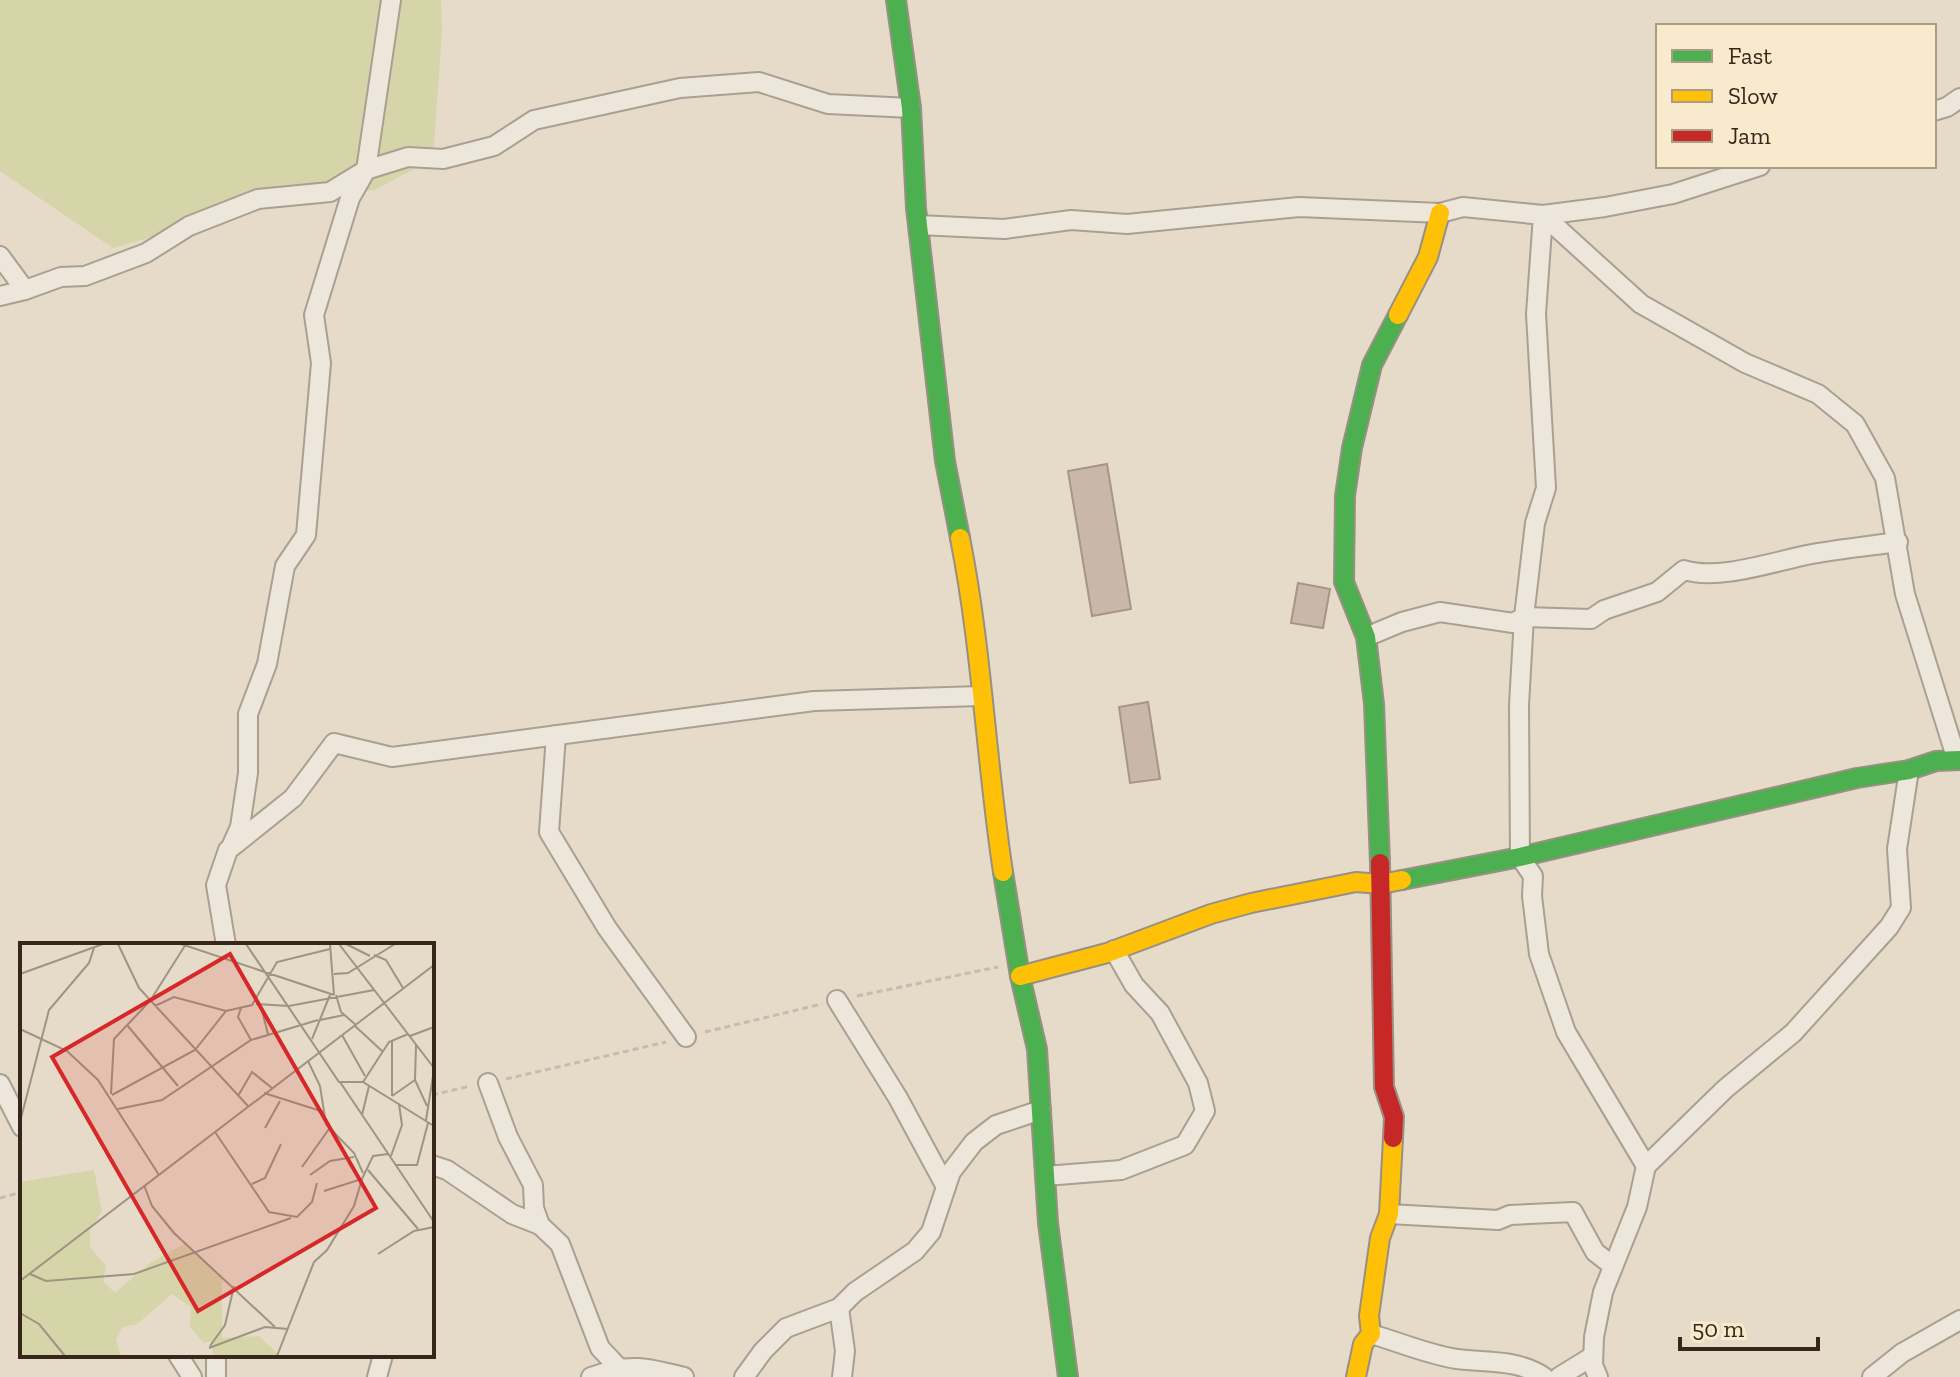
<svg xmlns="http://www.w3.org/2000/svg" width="1960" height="1377" font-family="'Zilla Slab',serif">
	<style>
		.green { fill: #d6d4a9 }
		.building { fill: #c9b8a9; stroke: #a59688; stroke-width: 2 }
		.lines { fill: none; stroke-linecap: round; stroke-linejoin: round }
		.street-casing { stroke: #a9a092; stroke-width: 22 }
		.fast-casing { stroke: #998f82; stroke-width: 22 }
		.slow-casing { stroke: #998f82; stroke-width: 22 }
		.jam-casing { stroke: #998f82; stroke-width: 22 }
		.path { stroke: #c4bcb1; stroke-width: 3; stroke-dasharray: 6 4; stroke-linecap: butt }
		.street { stroke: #ece6db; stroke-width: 18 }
		.fast { stroke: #4caf50; stroke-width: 18 }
		.slow { stroke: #ffc107; stroke-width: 18 }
		.jam { stroke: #c62828; stroke-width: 18 }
		.inset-road { fill: none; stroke: #9f9382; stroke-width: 2 }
		.view { fill: #d62828; fill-opacity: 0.15; stroke: #d62828; stroke-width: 4 }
		.inset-edge { fill: none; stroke: #37271a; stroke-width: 4 }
	</style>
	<rect width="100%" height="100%" fill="#e5dbc8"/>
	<polygon class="green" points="0,0 441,0 442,31 433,159 374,190 299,195 113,248 0,171"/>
	<g class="building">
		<polygon points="1107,464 1131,609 1092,616 1068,471"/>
		<polygon points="1298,583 1330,589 1323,628 1291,623"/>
		<polygon points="1148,702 1160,779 1130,783 1119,707"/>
	</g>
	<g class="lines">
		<defs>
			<g id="street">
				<polyline points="1934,111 1947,107 1960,98"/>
				<polyline points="1543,215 1536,314 1546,488 1535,523 1524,617 1519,705 1520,857 1533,876 1532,896 1539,954 1566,1032 1646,1166"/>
				<polyline points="1543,215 1641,304 1745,363 1818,394 1855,424 1885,478 1905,594 1957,760"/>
				<polyline points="918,225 1004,229 1071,220 1127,224 1299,207 1440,213 1463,207 1543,215 1605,207 1673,194 1760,166"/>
				<polyline points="0,256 25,290"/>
				<polyline points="0,296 25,290 61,277 85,276 146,253 189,226 258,199 330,192 366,170 408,157 443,159 494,146 534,120 680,88 759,82 828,104 911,108"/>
				<path d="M1366 637 1402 622 1440 612 1513 623 1524 617 1591 619 1604 610 1657 592 1684 570C1719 581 1775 561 1812 554 1840 549 1869 546 1898 542"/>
				<polyline points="556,735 549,832 607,928 686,1037"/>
				<polyline points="232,845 240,827 248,773 248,714 267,664 285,566 306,535 321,363 314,315 350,198 366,170 391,0"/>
				<polyline points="226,945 216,885 228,850 293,798 334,743 392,757 814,701 981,696"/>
				<polyline points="837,1000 898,1098 946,1187"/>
				<polyline points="488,1083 508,1137 533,1185 534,1208 540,1225"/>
				<polyline points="0,1084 22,1127"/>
				<polyline points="432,1165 447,1170 512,1214 540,1225 560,1244 600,1348 618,1367"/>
				<polyline points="1045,1176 1121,1170 1185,1145 1205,1111 1198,1083 1160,1013 1134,985 1114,950"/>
				<polyline points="1389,1214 1498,1220 1510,1215 1573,1212 1595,1252 1613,1266"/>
				<polyline points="839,1308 845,1351 842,1377"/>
				<path d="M1371 1334C1399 1342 1429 1355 1457 1359 1488 1363 1517 1359 1544 1377"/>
				<polyline points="178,1355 192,1377"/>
				<polyline points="216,1377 216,1355"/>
				<polyline points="377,1377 383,1355"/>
				<path d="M591 1377C628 1363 646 1367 684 1377"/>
				<polyline points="744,1377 763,1351 786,1328 839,1308 855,1292 915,1251 931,1232 951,1172 974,1142 996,1125 1041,1110"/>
				<polyline points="1559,1377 1593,1356"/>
				<polyline points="1598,1377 1593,1365 1594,1337 1603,1292 1637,1207 1646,1166 1725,1089 1793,1033 1889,927 1901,908 1897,849 1909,770"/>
				<polyline points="1872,1377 1902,1353 1960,1320"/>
			</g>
			<g id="fast">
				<polyline points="896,0 911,108 916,208 945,461 960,538"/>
				<polyline points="1380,863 1374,704 1366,637 1344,582 1345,496 1352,448 1372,365 1398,315"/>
				<polyline points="1003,872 1020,976 1037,1049 1048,1223 1068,1377"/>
				<polyline points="1402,880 1520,857 1857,778 1909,770 1936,761 1960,760"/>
			</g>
			<g id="slow">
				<polyline points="1398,315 1428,257 1440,213"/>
				<path d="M960 538C982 648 986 761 1003 872"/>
				<polyline points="1020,976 1107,953 1211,914 1251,903 1356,882 1381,884 1402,880"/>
				<polyline points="1356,1377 1363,1344 1371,1334 1369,1316 1380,1238 1389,1214 1393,1138"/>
			</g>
			<polyline id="jam" points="1380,863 1384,1087 1394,1117 1393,1138"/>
		</defs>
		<use href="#street" class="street-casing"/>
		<use href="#fast" class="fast-casing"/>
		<use href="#slow" class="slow-casing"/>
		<use href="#jam" class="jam-casing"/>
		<g class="path">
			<polyline points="857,996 998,967"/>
			<polyline points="705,1032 822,1004"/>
			<polyline points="506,1079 666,1042"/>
			<polyline points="432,1095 471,1086"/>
			<polyline points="0,1198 22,1192"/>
		</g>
		<use href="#street" class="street"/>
		<use href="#fast" class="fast"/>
		<use href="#slow" class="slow"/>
		<use href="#jam" class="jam"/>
	</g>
	<g transform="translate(20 943)">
		<rect width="414" height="414" fill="#e5dbc8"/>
		<path d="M74 227 82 268 70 287V304L86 323 83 338 95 350 130 320 166 300 202 335V395L239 393 260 413H193L191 398 184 400 170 384 171 364 152 351 117 381 102 384 96 397 101 413H0V239Z" fill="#d6d4a9"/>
		<path class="inset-road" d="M98 1 119 45 228 163M161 1 314 52M226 1 319 139H343L414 183M310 1 314 52M319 1 414 125M326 1 350 13M354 12 366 17 383 45M0 31 83 1M314 31 328 30 375 1M316 52 321 69 336 82M236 61 269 63 354 47M135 63 154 54 206 68 232 62 257 19 310 6M241 64 248 91M221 65 218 74 231 97M300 77 324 72M107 82 158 143M335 83 362 108M0 86 47 108 78 137 139 232M322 92 345 133M390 93 414 84M292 96 310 52M396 102 395 137 407 163M288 118 300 143 306 181 334 210 343 230M320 139 414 279M343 139 369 99 388 91M244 150 304 169M91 151 94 96 130 58 166 1M92 152 175 107 206 68M218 153 232 129 252 145M372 153V97M372 153 395 137M98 166 142 157 231 97 298 77M342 172 349 143M406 177 414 127M0 179 29 67 69 20 74 5M245 185 260 158M195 189 249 269 277 274 292 259 297 240M371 213 382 182 379 161M376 222H397L408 180M282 224 309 186M348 227 398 286M290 232 310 218 334 214M232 241 245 235 261 201M124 242 132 263 154 290 255 384M304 248 342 236 353 213 368 211M358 311 394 288 414 284M10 331 26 338 114 331 271 275M0 338 414 22M0 370 19 381 45 413M190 403 205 382 214 343M189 405 245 384 268 386M257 413 294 319 307 307 334 263 342 236"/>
		<path class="view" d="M210 11 356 265 178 368 32 114Z"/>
		<rect width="414" height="414" class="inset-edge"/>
	</g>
	<rect x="1656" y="24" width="280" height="144" fill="#f8eacc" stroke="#ab9c85" stroke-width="2"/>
	<rect x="1672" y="50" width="40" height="12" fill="#4caf50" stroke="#ab9c85" stroke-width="2"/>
	<text x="1728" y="64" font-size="24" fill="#37271a">Fast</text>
	<rect x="1672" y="90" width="40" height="12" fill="#ffc107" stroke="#ab9c85" stroke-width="2"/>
	<text x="1728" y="104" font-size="24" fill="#37271a">Slow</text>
	<rect x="1672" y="130" width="40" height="12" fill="#c62828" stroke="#ab9c85" stroke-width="2"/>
	<text x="1728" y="144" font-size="24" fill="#37271a">Jam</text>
	<path d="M1680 1337v12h138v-12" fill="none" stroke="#37271a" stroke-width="4"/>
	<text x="1692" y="1337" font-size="24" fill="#37271a" stroke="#f8eacc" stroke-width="6" paint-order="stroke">50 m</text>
</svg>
